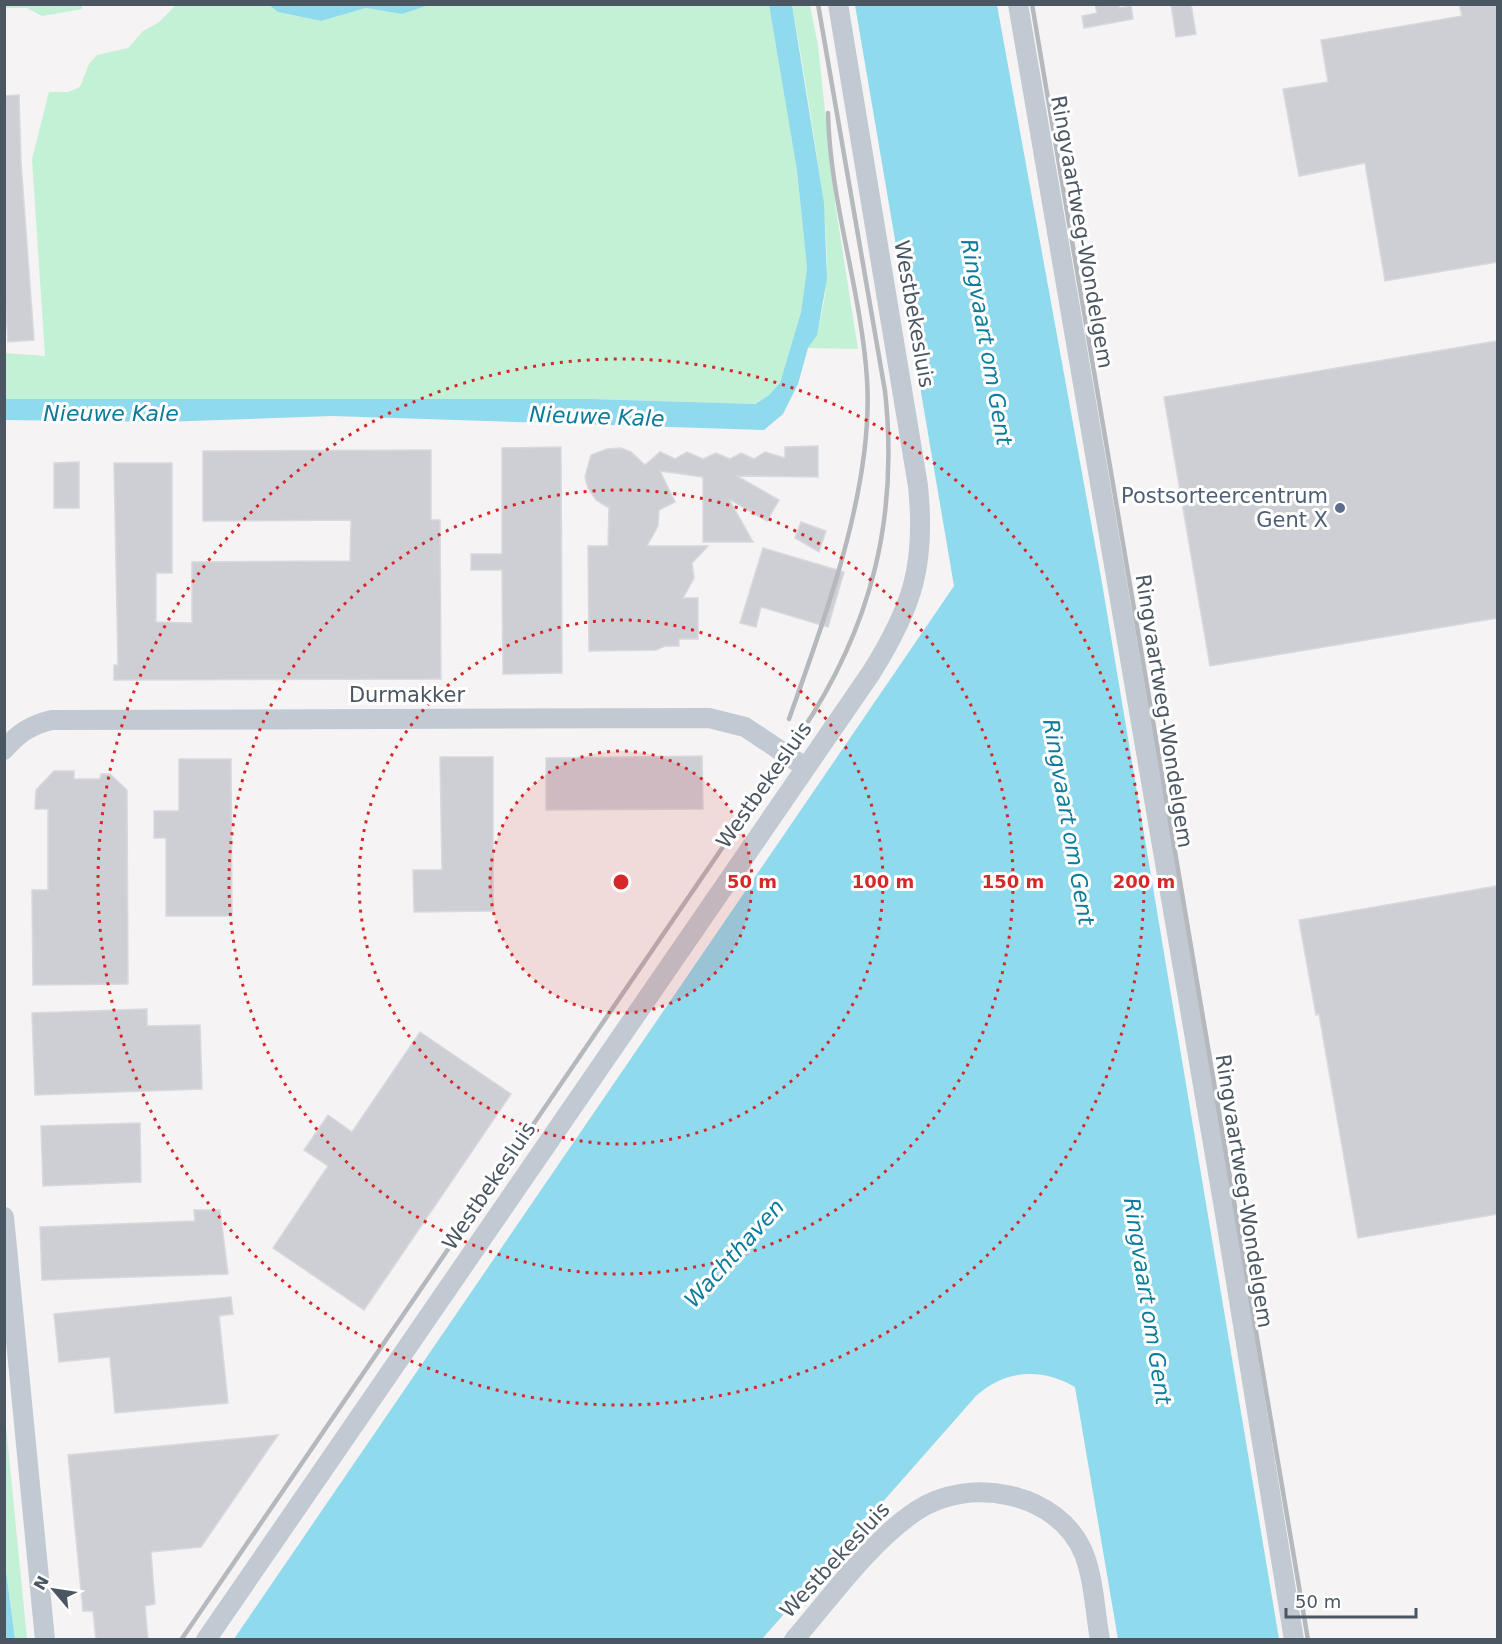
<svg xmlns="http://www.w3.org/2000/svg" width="1502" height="1644" font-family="'DejaVu Sans',sans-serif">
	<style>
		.green { fill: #c3f1d5 }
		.water { fill: #90daee }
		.building { fill: #cdcfd5; stroke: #d7d9de; stroke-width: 1.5 }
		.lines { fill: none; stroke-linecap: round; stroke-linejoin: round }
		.minor { stroke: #c1cad2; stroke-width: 20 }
		.rail { stroke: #b5b8bd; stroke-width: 4.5 }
		.ring { fill: none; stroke: #d62828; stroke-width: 3; stroke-dasharray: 3 6 }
		.service-dot { fill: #5c6f8a; stroke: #fff; stroke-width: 2 }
		.labels { text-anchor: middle; stroke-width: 6; stroke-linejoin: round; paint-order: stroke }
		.street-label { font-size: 21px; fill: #4a5661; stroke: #fff }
		.service-label { font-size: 21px; fill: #4e5e75; stroke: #fff; text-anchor: end }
		.water-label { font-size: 22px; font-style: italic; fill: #0c7c9b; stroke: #fff }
		.centre { fill: #d62828; stroke: #fff; stroke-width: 3 }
		.ring-label { font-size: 18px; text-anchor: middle; font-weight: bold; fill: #d62828; stroke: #fff; stroke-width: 6; stroke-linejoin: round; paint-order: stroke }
	</style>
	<rect width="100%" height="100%" fill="#f5f3f3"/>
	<g class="green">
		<polygon points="429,4 769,5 797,171 807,268 801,312 780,383 769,395 754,404 591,399 5,399 4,353 45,356 32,159 49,92 68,92 80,87 89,64 97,55 128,48 143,31 158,23 176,5 269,5 278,12 321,21 366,8 402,14"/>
		<polygon points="4,5 82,5 82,9 42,16 27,8 5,8"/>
		<path d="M792 5H810L818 46 835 203 858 349 808 348C843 293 820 181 811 118 805 80 799 42 792 5Z"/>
		<polygon points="4,1406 27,1639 15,1639 5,1563"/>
	</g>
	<g class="water">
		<polygon points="269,5 429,5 402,14 366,8 321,21 278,12"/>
		<polygon points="769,5 792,5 824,203 827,279 817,335 808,348 798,384 783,414 764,430 332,416 162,422 5,420 5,399 591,399 755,404 769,395 780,383 801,312 807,268 797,171"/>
		<path d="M855 5H997L1102 583 1279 1639H1118L1075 1387C1042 1368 1006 1369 976 1396L762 1639H234L954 586Z"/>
		<polygon points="4,1563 5,1563 15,1639 5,1639"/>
	</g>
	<g class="building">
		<polygon points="1095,4 1119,4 1119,8 1131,6 1133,19 1084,28 1082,16 1097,13"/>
		<polygon points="1171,4 1191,4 1196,34 1176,37"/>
		<polygon points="1459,4 1497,4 1497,262 1385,281 1365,163 1299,176 1283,89 1328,82 1321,40 1462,16"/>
		<polygon points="19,95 21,162 34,340 8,342 4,281 4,96"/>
		<polygon points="1497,341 1497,618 1210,666 1164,397"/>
		<polygon points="818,446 818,477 737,476 779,500 767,521 729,499 753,542 703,542 703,477 660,471 675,502 659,510 658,526 647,546 708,546 692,563 694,578 683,598 698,598 698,639 679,639 679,646 665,646 656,650 589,651 588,546 608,546 609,508 596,500 588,488 585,477 591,455 607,449 621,448 631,452 645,465 660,452 675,459 687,452 703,459 716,453 730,459 741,453 754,459 765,452 785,458 785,447"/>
		<polygon points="561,447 562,673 503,674 502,570 471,570 471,554 502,554 502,448"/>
		<polygon points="431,450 431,520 440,520 441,679 114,680 114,665 118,665 114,463 172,463 172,573 156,573 156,622 192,623 192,562 350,561 351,520 203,521 203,451"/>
		<polygon points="79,462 79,508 54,508 54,463"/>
		<polygon points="801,522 826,531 819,552 795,538"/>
		<polygon points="763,548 844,572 828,627 761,607 756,627 740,623"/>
		<polygon points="702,756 703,809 546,810 546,758"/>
		<polygon points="440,757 493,757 493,911 414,912 413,870 442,870"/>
		<polygon points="179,759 231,759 232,916 166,916 166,838 154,838 154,811 179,811"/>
		<polygon points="54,771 74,771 74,779 100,779 101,774 110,774 127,790 128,984 33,985 32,890 48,890 48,809 35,809 36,790"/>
		<polygon points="1497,886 1497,1214 1358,1238 1319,1014 1316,1015 1299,920"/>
		<polygon points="147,1009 147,1026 200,1025 202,1089 35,1095 32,1013"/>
		<polygon points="420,1032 511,1094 364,1310 273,1248 328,1166 304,1150 328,1115 352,1132"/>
		<polygon points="140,1123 141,1182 43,1186 41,1126"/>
		<polygon points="194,1210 220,1210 228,1274 42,1280 40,1227 195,1221"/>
		<polygon points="231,1297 233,1314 219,1316 228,1403 115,1413 110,1357 59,1362 54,1314"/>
		<polygon points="278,1435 201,1547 151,1552 155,1604 145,1606 148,1640 96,1640 93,1611 83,1611 68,1455"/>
	</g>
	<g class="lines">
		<g class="minor">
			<polyline points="1018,4 1225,1214 1294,1640"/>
			<path d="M4 750C18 733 31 725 52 720L709 718 745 727 805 767"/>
			<polyline points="4,1217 45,1640"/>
			<path d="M206 1640 871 673C913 606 926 565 918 486L838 4"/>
			<path d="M794 1640C831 1597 870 1542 916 1511 969 1475 1059 1492 1084 1554 1094 1580 1095 1612 1100 1640"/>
		</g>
		<g class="rail">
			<polyline points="1032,4 1308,1640"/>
			<path d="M789 719C825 617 874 487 867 379 861 289 830 202 828 113"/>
			<path d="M181 1640 800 734C871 628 899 519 885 391L818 4"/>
		</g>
	</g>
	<circle cx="621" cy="882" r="131" fill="#d62828" fill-opacity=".12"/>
	<g class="ring">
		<circle cx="621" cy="882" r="131"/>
		<circle cx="621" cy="882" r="262"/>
		<circle cx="621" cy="882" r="392"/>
		<circle cx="621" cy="882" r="523"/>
	</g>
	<circle class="service-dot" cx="1340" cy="508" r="6"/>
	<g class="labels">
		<g class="street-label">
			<text transform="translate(1082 232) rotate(80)" y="7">Ringvaartweg-Wondelgem</text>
			<text transform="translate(914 314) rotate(80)" y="7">Westbekesluis</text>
			<text x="407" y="702">Durmakker</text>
			<text transform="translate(1164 711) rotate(81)" y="7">Ringvaartweg-Wondelgem</text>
			<text transform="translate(764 785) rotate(-55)" y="7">Westbekesluis</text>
			<text transform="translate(489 1186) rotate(-56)" y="7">Westbekesluis</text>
			<text transform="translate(1244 1191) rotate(81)" y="7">Ringvaartweg-Wondelgem</text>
			<text transform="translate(835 1560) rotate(-47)" y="7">Westbekesluis</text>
		</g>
		<g class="service-label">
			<text x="1328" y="503">Postsorteercentrum<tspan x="1328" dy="24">Gent X</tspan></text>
		</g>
		<g class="water-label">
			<text transform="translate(987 342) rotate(80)" y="8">Ringvaart om Gent</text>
			<text x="111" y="421">Nieuwe Kale</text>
			<text transform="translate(597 416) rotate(2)" y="8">Nieuwe Kale</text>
			<text transform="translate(1069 822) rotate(80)" y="8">Ringvaart om Gent</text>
			<text transform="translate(734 1253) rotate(-48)" y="8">Wachthaven</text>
			<text transform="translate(1148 1301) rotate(81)" y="8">Ringvaart om Gent</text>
		</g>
	</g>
	<circle cx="621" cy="882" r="9" class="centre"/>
	<g class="ring-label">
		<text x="752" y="888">50 m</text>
		<text x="883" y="888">100 m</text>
		<text x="1013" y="888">150 m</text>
		<text x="1144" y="888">200 m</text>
	</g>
	<rect width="1502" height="1644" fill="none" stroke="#4a5661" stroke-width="12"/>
	<g transform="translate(54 1590) rotate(299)" stroke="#ffffff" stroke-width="4.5" paint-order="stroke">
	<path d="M0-4.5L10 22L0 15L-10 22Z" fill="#4a5661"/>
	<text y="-9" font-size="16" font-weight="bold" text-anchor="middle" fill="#4a5661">N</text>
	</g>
	<path d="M1286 1608v9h130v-9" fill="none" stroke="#4a5661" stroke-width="3"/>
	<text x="1295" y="1608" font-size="18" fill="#4a5661" stroke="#ffffff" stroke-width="4.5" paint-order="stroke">50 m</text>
</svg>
